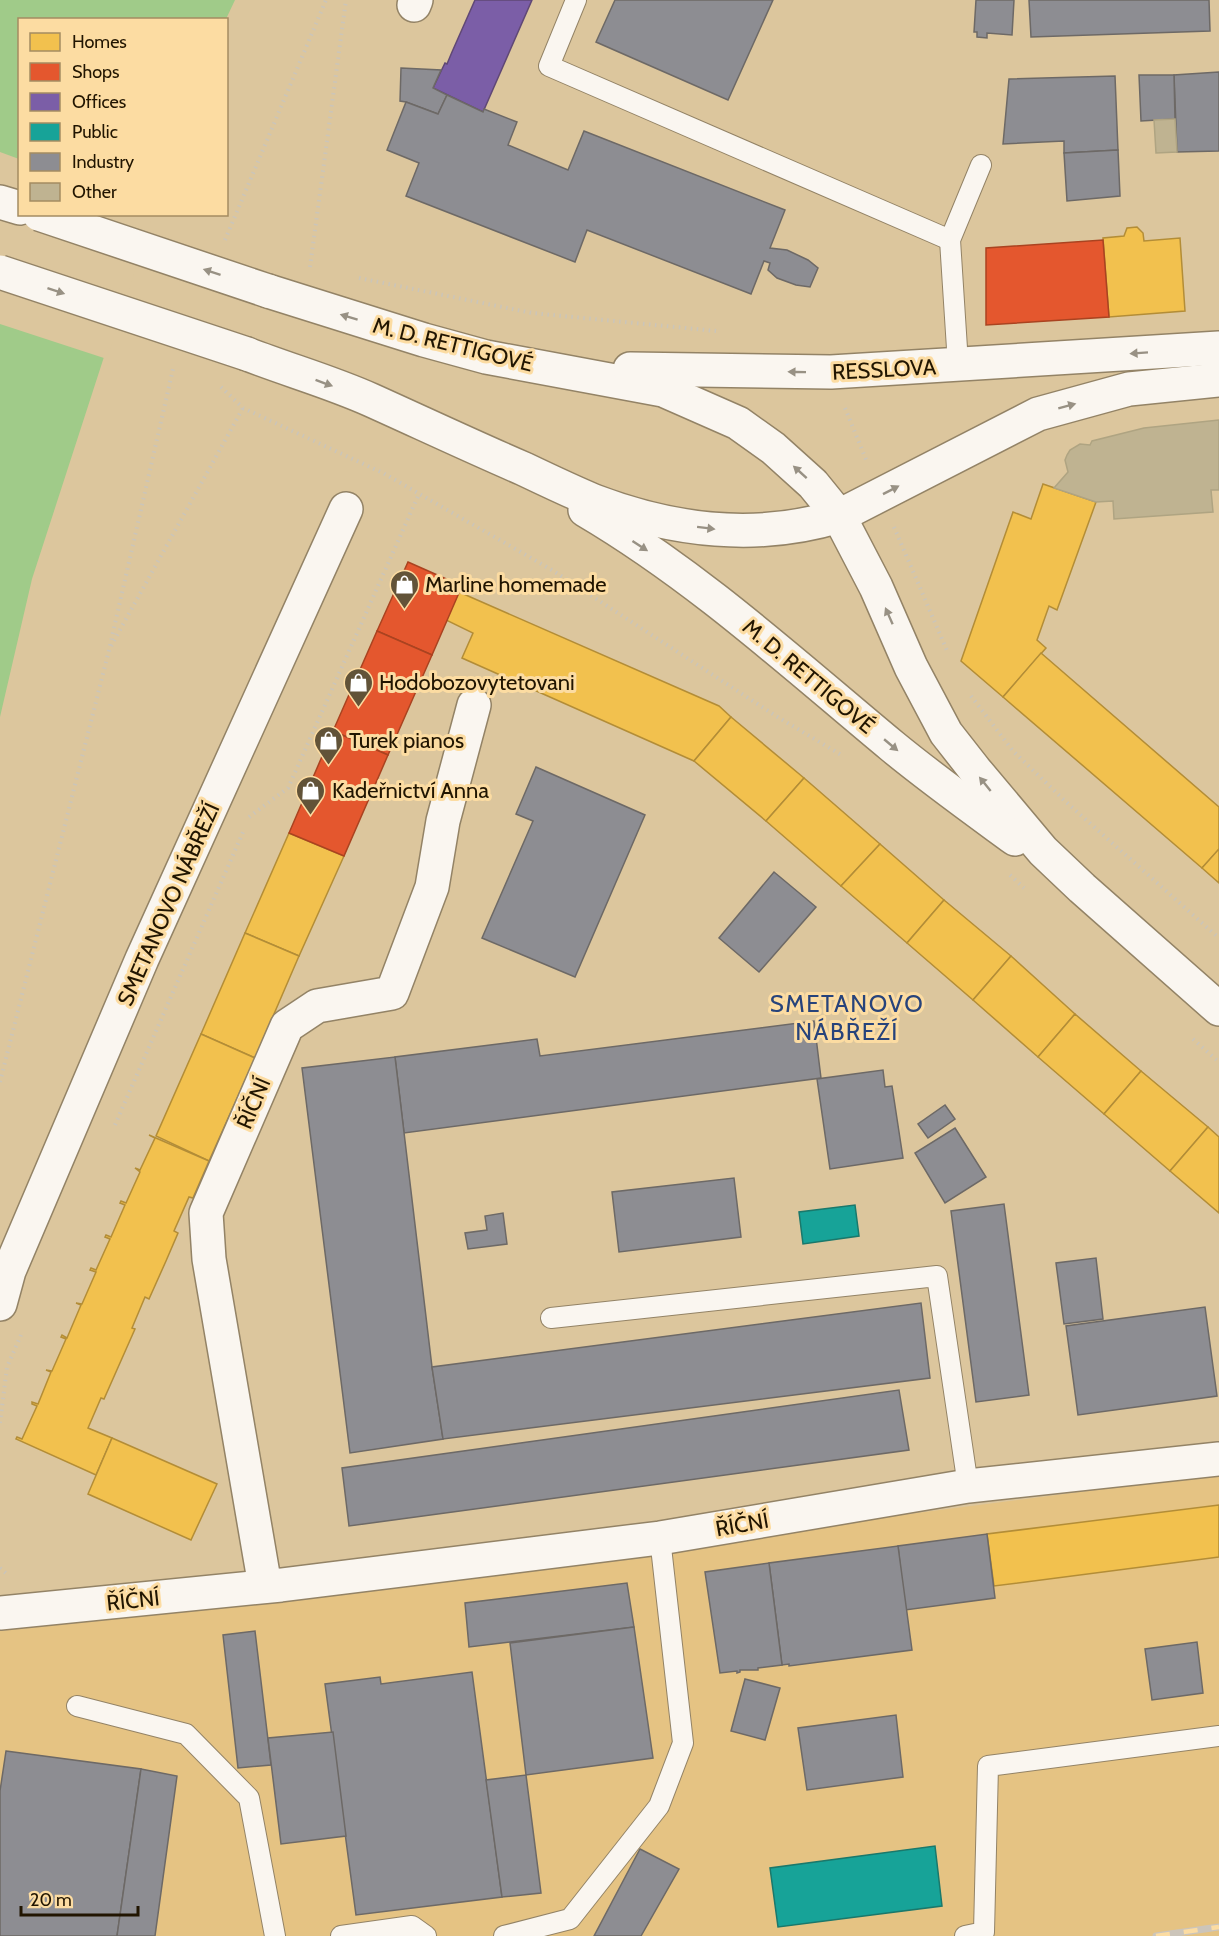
<svg xmlns="http://www.w3.org/2000/svg" width="1219" height="1936" font-family="Cabin,sans-serif">
	<style>
		.built { fill: #e5c383 }
		.water { fill: #a0cb89 }
		.pier { fill: #dcc69d }
		.homes { fill: #f2c14e; stroke: #b38d37; stroke-width: 1.5 }
		.shops { fill: #e4572e; stroke: #aa4320; stroke-width: 1.5 }
		.offices { fill: #7b5ea7; stroke: #604875; stroke-width: 1.5 }
		.public { fill: #17a398; stroke: #1a786b; stroke-width: 1.5 }
		.industry { fill: #8d8d92; stroke: #6d6966; stroke-width: 1.5 }
		.building { fill: #bfb391; stroke: #afa482; stroke-width: 1.5 }
		.lines { fill: none; stroke-linecap: round; stroke-linejoin: round }
		.lane-casing { stroke: #938366; stroke-width: 22 }
		.street-casing { stroke: #938366; stroke-width: 36 }
		.primary-casing { stroke: #938366; stroke-width: 36 }
		.path { stroke: #cbc5b9; stroke-width: 4; stroke-dasharray: 1.5 4.5; stroke-linecap: butt }
		.lane { stroke: #faf6f0; stroke-width: 20 }
		.street { stroke: #faf6f0; stroke-width: 33 }
		.primary { stroke: #faf6f0; stroke-width: 33 }
		.rail-casing { stroke: #ccc5ba; stroke-width: 7 }
		.rail { stroke: #fcdca2; stroke-width: 4.5; stroke-dasharray: 14; stroke-linecap: butt }
		.primary-bridge-casing { stroke: #938366; stroke-width: 36; stroke-linecap: butt }
		.primary-bridge { stroke: #faf6f0; stroke-width: 33 }
		.oneway { fill: #989184 }
		.labels { text-anchor: middle; stroke-width: 6; stroke-linejoin: round; paint-order: stroke }
		.street-label { font-size: 22px; fill: #211501; stroke: #fcdca2 }
		.poi-label { font-size: 22px; fill: #211501; stroke: #fcdca2; text-anchor: start }
		.neighbourhood-label { font-size: 24px; letter-spacing: 1.5px; fill: #27437b; stroke: #fcdca2 }
	</style>
	<rect width="100%" height="100%" fill="#dcc69d"/>
	<polygon class="built" points="1219,1474 1219,1936 0,1936 0,1631"/>
	<polygon class="water" points="0,0 235,0 226,19 20,20 20,214 150,215 32,579 0,717"/>
	<polygon class="pier" points="0,152 19,159 20,214 153,214 107,359 0,324"/>
	<g class="homes">
		<polygon points="1137,227 1143,233 1144,241 1180,238 1185,311 1109,317 1103,238 1124,236 1127,228"/>
		<polygon points="1043,484 1096,502 1057,610 1049,606 1037,640 1046,648 1003,697 961,661 1013,512 1031,519"/>
		<polygon points="459,592 719,706 731,717 694,761 462,658 473,633 446,620"/>
		<polygon points="1041,653 1219,807 1219,849 1202,868 1003,697"/>
		<polygon points="731,717 804,778 766,821 694,761"/>
		<polygon points="804,778 880,844 841,886 766,821"/>
		<polygon points="289,833 344,856 299,956 245,933"/>
		<polygon points="880,844 944,900 907,943 841,886"/>
		<polygon points="1219,849 1219,883 1202,868"/>
		<polygon points="944,900 1011,956 973,1000 907,943"/>
		<polygon points="245,933 299,956 255,1058 201,1034"/>
		<polygon points="1011,956 1075,1014 1038,1057 973,1000"/>
		<polygon points="1075,1014 1141,1071 1104,1114 1038,1057"/>
		<polygon points="201,1034 255,1058 209,1161 156,1136"/>
		<polygon points="1141,1071 1208,1127 1170,1171 1104,1114"/>
		<polygon points="1208,1127 1219,1137 1219,1213 1170,1171"/>
		<polygon points="149,1135 209,1161 193,1198 189,1197 174,1231 178,1233 166,1261 149,1299 145,1297 132,1328 135,1329 104,1399 101,1398 88,1428 112,1438 96,1475 16,1439 17,1437 22,1439 37,1406 32,1404 32,1402 38,1404 51,1372 46,1370 52,1371 66,1339 61,1337 62,1335 67,1338 81,1305 76,1303 82,1304 96,1272 90,1270 91,1268 96,1270 110,1239 105,1237 106,1235 111,1237 125,1205 120,1203 121,1201 126,1203 140,1172 135,1168 140,1170 155,1138"/>
		<polygon points="112,1438 217,1484 191,1540 88,1494"/>
		<polygon points="1219,1505 1219,1557 994,1586 987,1534"/>
	</g>
	<g class="shops">
		<polygon points="1103,240 1109,317 986,325 986,248"/>
		<polygon points="408,562 462,586 432,655 377,631"/>
		<polygon points="377,631 432,655 388,755 333,731"/>
		<polygon points="333,731 388,755 344,856 289,833"/>
	</g>
	<polygon class="offices" points="475,0 532,0 483,112 433,88 445,63 447,64 452,52"/>
	<g class="public">
		<polygon points="855,1205 859,1236 803,1244 799,1212"/>
		<polygon points="935,1846 942,1906 778,1927 770,1868"/>
	</g>
	<g class="industry">
		<polygon points="615,0 773,0 728,100 596,42"/>
		<polygon points="976,0 1014,0 1012,35 987,33 987,38 977,37 977,32 974,32"/>
		<polygon points="1029,0 1209,0 1210,31 1031,37"/>
		<polygon points="401,68 441,70 433,88 447,95 438,114 406,102 400,101"/>
		<polygon points="1219,72 1219,151 1177,152 1174,75"/>
		<polygon points="1139,75 1174,75 1175,119 1141,121"/>
		<polygon points="1115,76 1118,150 1064,153 1064,141 1003,144 1009,79"/>
		<polygon points="447,95 483,112 484,109 517,122 508,145 568,170 584,131 785,210 770,248 787,250 808,260 818,268 810,287 796,285 777,278 768,270 770,263 764,261 751,294 587,230 575,262 406,196 419,163 387,150 406,102 438,114"/>
		<polygon points="1118,150 1120,196 1067,201 1064,153"/>
		<polygon points="536,767 645,815 575,977 482,938 533,821 516,814"/>
		<polygon points="774,872 816,907 759,972 719,938"/>
		<polygon points="814,1021 821,1078 404,1133 395,1057 537,1039 540,1056"/>
		<polygon points="395,1057 432,1367 443,1439 350,1453 302,1068"/>
		<polygon points="883,1070 885,1087 892,1086 903,1158 830,1169 817,1079"/>
		<polygon points="945,1105 955,1119 928,1138 918,1124"/>
		<polygon points="955,1128 986,1177 945,1203 915,1153"/>
		<polygon points="734,1178 741,1237 619,1252 612,1192"/>
		<polygon points="1004,1204 1029,1395 976,1402 951,1211"/>
		<polygon points="503,1213 507,1244 468,1249 465,1233 487,1230 485,1216"/>
		<polygon points="1096,1258 1103,1319 1064,1324 1056,1263"/>
		<polygon points="921,1303 930,1378 443,1439 432,1367"/>
		<polygon points="1205,1307 1217,1396 1078,1415 1066,1326"/>
		<polygon points="899,1390 909,1450 349,1526 342,1468"/>
		<polygon points="987,1534 995,1598 905,1610 898,1546"/>
		<polygon points="898,1546 912,1650 789,1666 789,1664 782,1665 769,1563"/>
		<polygon points="769,1563 782,1665 758,1668 758,1670 740,1670 740,1672 737,1673 737,1671 720,1673 705,1572"/>
		<polygon points="627,1583 634,1627 469,1647 465,1603"/>
		<polygon points="634,1627 653,1758 526,1775 510,1643"/>
		<polygon points="255,1631 271,1765 238,1768 223,1635"/>
		<polygon points="1197,1642 1203,1693 1152,1700 1145,1649"/>
		<polygon points="472,1672 502,1897 356,1915 325,1684 380,1677 381,1684"/>
		<polygon points="745,1679 780,1688 765,1740 731,1731"/>
		<polygon points="896,1715 903,1777 807,1790 798,1728"/>
		<polygon points="333,1732 346,1836 281,1844 268,1738"/>
		<polygon points="6,1751 141,1769 117,1936 0,1936 0,1791"/>
		<polygon points="141,1769 177,1776 155,1936 117,1936"/>
		<polygon points="526,1775 541,1893 502,1897 486,1780"/>
		<polygon points="640,1849 679,1869 641,1936 594,1936"/>
	</g>
	<g class="building">
		<polygon points="1175,119 1177,152 1156,153 1154,120"/>
		<polygon points="1219,420 1219,490 1211,490 1213,512 1114,519 1113,501 1096,502 1054,488 1068,472 1065,460 1067,455 1070,450 1080,444 1090,445 1092,441 1144,428"/>
	</g>
	<g class="lines">
		<defs>
			<g id="lane">
				<polyline points="576,0 549,66 950,240"/>
				<polyline points="958,364 950,240 981,165"/>
				<polyline points="551,1318 937,1276 968,1486"/>
				<polyline points="77,1706 186,1734 249,1798 275,1936"/>
				<polyline points="341,1936 412,1926 426,1936"/>
				<polyline points="504,1936 570,1919 659,1806 683,1743 660,1538"/>
				<polyline points="965,1936 984,1932 988,1766 1219,1736"/>
			</g>
			<g id="street">
				<polyline points="414,5 416,0"/>
				<polyline points="0,1304 9,1271 142,959 346,509"/>
				<polyline points="265,1586 209,1259 206,1213 287,1026 317,1006 392,993 432,887 443,821 474,705"/>
				<polyline points="0,1613 281,1585 660,1538 968,1486 1219,1459"/>
			</g>
			<g id="primary">
				<polyline points="0,202 20,208"/>
				<polyline points="268,291 424,340 486,357 663,390 738,423 773,448 813,484 839,516 876,587 911,667 946,733 975,770 1043,851 1082,888 1219,1009"/>
				<path d="M247 354C288 370 331 382 371 400 422 423 473 447 524 469 547 480 570 491 594 501 673 531 758 541 839 516L1038 414 1129 389 1219 380"/>
				<polyline points="630,369 831,372 1219,348"/>
				<path d="M585 510C697 576 792 663 892 746 932 779 974 809 1015 839"/>
			</g>
		</defs>
		<use href="#lane" class="lane-casing"/>
		<use href="#street" class="street-casing"/>
		<use href="#primary" class="primary-casing"/>
		<g class="path">
			<polyline points="225,240 326,0"/>
			<polyline points="310,267 346,0"/>
			<polyline points="359,278 532,313 716,331"/>
			<polyline points="221,387 243,408 383,473 552,570 776,716 843,756"/>
			<polyline points="845,408 867,462"/>
			<polyline points="894,527 948,653"/>
			<polyline points="111,646 243,408"/>
			<polyline points="971,696 1013,751 1065,801 1219,938"/>
			<polyline points="249,817 288,788 419,494"/>
			<polyline points="1010,875 1024,888"/>
			<polyline points="1193,1039 1219,1062"/>
			<polyline points="0,1082 109,650 173,369"/>
			<polyline points="115,1125 243,832"/>
			<polyline points="0,1423 7,1367 21,1335"/>
			<polyline points="0,1568 8,1575"/>
		</g>
		<use href="#lane" class="lane"/>
		<use href="#street" class="street"/>
		<use href="#primary" class="primary"/>
		<defs>
			<polyline id="rail" points="1156,1936 1219,1927"/>
		</defs>
		<use href="#rail" class="rail-casing"/>
		<use href="#rail" class="rail"/>
		<defs>
			<g id="primary-bridge">
				<polyline points="39,214 268,291"/>
				<polyline points="0,272 247,354"/>
			</g>
		</defs>
		<use href="#primary-bridge" class="primary-bridge-casing"/>
		<use href="#primary-bridge" class="primary-bridge"/>
	</g>
	<defs><path id="oneway-solid" d="M-6-.8H1V-3.2L6.5 0L1 3.2V.8H-6Z" transform="scale(1.5)"/></defs>
	<g class="oneway">
		<use href="#oneway-solid" transform="translate(212 272) rotate(-162)"/>
		<use href="#oneway-solid" transform="translate(56 291) rotate(18)"/>
		<use href="#oneway-solid" transform="translate(349 317) rotate(-163)"/>
		<use href="#oneway-solid" transform="translate(1139 353) rotate(176)"/>
		<use href="#oneway-solid" transform="translate(797 372) rotate(-179)"/>
		<use href="#oneway-solid" transform="translate(324 383) rotate(20)"/>
		<use href="#oneway-solid" transform="translate(1067 406) rotate(-15)"/>
		<use href="#oneway-solid" transform="translate(800 472) rotate(-138)"/>
		<use href="#oneway-solid" transform="translate(891 490) rotate(-27)"/>
		<use href="#oneway-solid" transform="translate(706 528) rotate(7)"/>
		<use href="#oneway-solid" transform="translate(640 546) rotate(33)"/>
		<use href="#oneway-solid" transform="translate(889 616) rotate(-114)"/>
		<use href="#oneway-solid" transform="translate(891 745) rotate(40)"/>
		<use href="#oneway-solid" transform="translate(985 784) rotate(-129)"/>
	</g>
	<defs>
		<symbol id="shop-pin" viewBox="-11 -11 22 30"><path d="M0 17L-7.5 6A9.5 9.5 0 1 1 7.5 6Z" fill="#625338" stroke="#fcdca2"/><path d="M-5-2.5h2.3a2.7 3.5 0 0 1 5.4 0H5L5.5 6h-11ZM-1.5-2.5h3a1.5 2.3 0 0 0-3 0Z" fill="#fff"/></symbol>
	</defs>
	<g fill-rule="evenodd">
		<use href="#shop-pin" x="388" y="568" width="33" height="45"/>
		<use href="#shop-pin" x="342" y="666" width="33" height="45"/>
		<use href="#shop-pin" x="312" y="724" width="33" height="45"/>
		<use href="#shop-pin" x="294" y="774" width="33" height="45"/>
	</g>
	<g class="labels">
		<g class="street-label">
			<text transform="translate(453 344) rotate(14)" y="8">M. D. RETTIGOVÉ</text>
			<text transform="translate(884 369) rotate(-3)" y="8">RESSLOVA</text>
			<text transform="translate(809 676) rotate(40)" y="8">M. D. RETTIGOVÉ</text>
			<text transform="translate(168 904) rotate(-66)" y="8">SMETANOVO NÁBŘEŽÍ</text>
			<text transform="translate(253 1103) rotate(-67)" y="8">ŘÍČNÍ</text>
			<text transform="translate(742 1524) rotate(-10)" y="8">ŘÍČNÍ</text>
			<text transform="translate(133 1600) rotate(-6)" y="8">ŘÍČNÍ</text>
		</g>
		<g class="poi-label">
			<text x="425" y="592">Marline homemade</text>
			<text x="379" y="690">Hodobozovytetovani</text>
			<text x="349" y="748">Turek pianos</text>
			<text x="332" y="798">Kadeřnictví Anna</text>
		</g>
		<g class="neighbourhood-label">
			<text x="847" y="1012">SMETANOVO<tspan x="847" dy="28">NÁBŘEŽÍ</tspan></text>
		</g>
	</g>
	<rect x="18" y="18" width="210" height="198" fill="#fcdca2" stroke="#a48c62" stroke-width="1.5"/>
	<rect x="30" y="33" width="30" height="18" fill="#f2c14e" stroke="#a48c62" stroke-width="1.5"/>
	<text x="72" y="48" font-size="18" fill="#211501">Homes</text>
	<rect x="30" y="63" width="30" height="18" fill="#e4572e" stroke="#a48c62" stroke-width="1.5"/>
	<text x="72" y="78" font-size="18" fill="#211501">Shops</text>
	<rect x="30" y="93" width="30" height="18" fill="#7b5ea7" stroke="#a48c62" stroke-width="1.5"/>
	<text x="72" y="108" font-size="18" fill="#211501">Offices</text>
	<rect x="30" y="123" width="30" height="18" fill="#17a398" stroke="#a48c62" stroke-width="1.5"/>
	<text x="72" y="138" font-size="18" fill="#211501">Public</text>
	<rect x="30" y="153" width="30" height="18" fill="#8d8d92" stroke="#a48c62" stroke-width="1.5"/>
	<text x="72" y="168" font-size="18" fill="#211501">Industry</text>
	<rect x="30" y="183" width="30" height="18" fill="#bfb391" stroke="#a48c62" stroke-width="1.5"/>
	<text x="72" y="198" font-size="18" fill="#211501">Other</text>
	<path d="M21 1906v9h117v-9" fill="none" stroke="#211501" stroke-width="3"/>
	<text x="30" y="1906" font-size="18" fill="#211501" stroke="#fcdca2" stroke-width="4.5" paint-order="stroke">20 m</text>
</svg>
